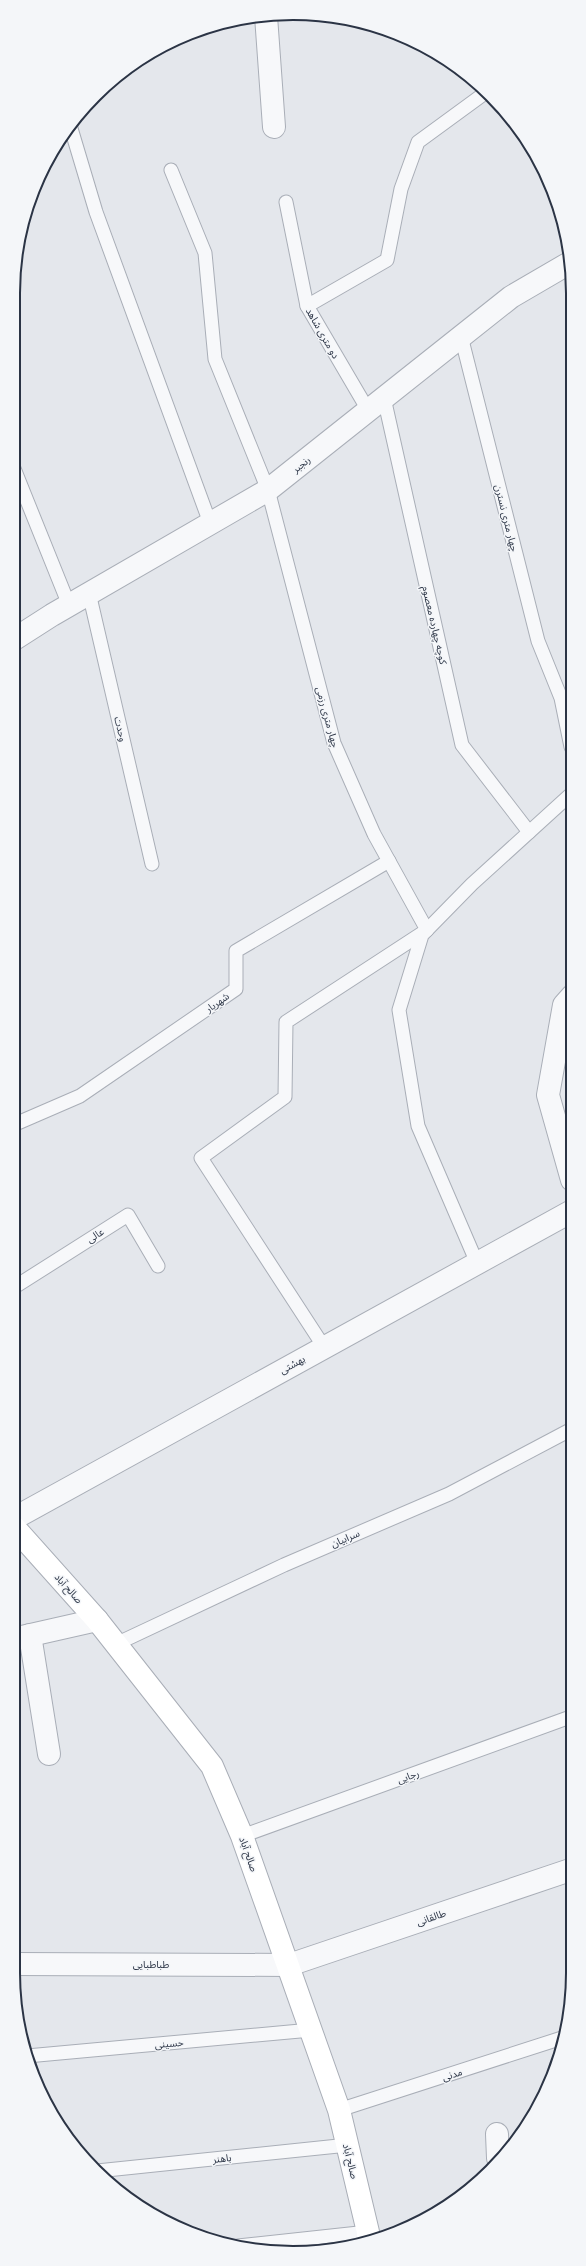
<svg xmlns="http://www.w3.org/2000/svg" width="586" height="2266" font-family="Roboto,'Noto Sans Arabic',sans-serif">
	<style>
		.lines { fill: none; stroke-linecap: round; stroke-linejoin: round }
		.lane-casing { stroke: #a9aeb7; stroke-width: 15 }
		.street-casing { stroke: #a9aeb7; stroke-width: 24 }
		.secondary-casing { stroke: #a9aeb7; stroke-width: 24 }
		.lane { stroke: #f7f8fa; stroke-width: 13 }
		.street { stroke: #f7f8fa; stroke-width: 22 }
		.secondary { stroke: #fff; stroke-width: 22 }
		.labels { text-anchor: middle; stroke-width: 3; stroke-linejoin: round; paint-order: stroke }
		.street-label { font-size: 10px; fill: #2b3445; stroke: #f4f6f9 }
		.rim { fill: none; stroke: #2b3445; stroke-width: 2 }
	</style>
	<rect width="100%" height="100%" fill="#e4e7ec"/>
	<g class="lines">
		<defs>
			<g id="lane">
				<polyline points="70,125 96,212 210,523"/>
				<polyline points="171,170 205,253 215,359 268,490 334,743 374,834 427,930 286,1022 285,1097 201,1158 324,1347"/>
				<polyline points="286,202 307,306 368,410"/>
				<polyline points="307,306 387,260 401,189 418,142 485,93"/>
				<polyline points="461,336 538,641 561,698 571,747"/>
				<polyline points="384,398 462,745 529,832"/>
				<polyline points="13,466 69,605"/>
				<polyline points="89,593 152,864"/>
				<polyline points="13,1125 80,1096 236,989 236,951 389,861"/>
				<polyline points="477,1263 418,1126 399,1010 422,935 472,884 571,794"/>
				<polyline points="13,1288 128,1215 158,1266"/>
				<polyline points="116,1644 284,1565 449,1494 572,1429"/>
				<polyline points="242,1836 573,1716"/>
				<polyline points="27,2056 311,2030"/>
				<polyline points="339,2110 565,2037"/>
				<polyline points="97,2171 348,2145"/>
				<polyline points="238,2246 368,2232"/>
			</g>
			<g id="street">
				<polyline points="266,16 274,127"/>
				<polyline points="13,640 52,615 268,490 511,297 571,262"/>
				<polyline points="572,996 564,1005 548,1095 572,1180"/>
				<polyline points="13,1519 572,1211"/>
				<polyline points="30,1635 49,1754"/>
				<polyline points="13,1639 97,1620"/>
				<polyline points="13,1964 289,1965 573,1869"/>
				<polyline points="497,2134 498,2158"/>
			</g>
			<polyline id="secondary" points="13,1526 97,1620 212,1766 242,1836 339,2110 368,2232 368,2242"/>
		</defs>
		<use href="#lane" class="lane-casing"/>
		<use href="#street" class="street-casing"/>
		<use href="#secondary" class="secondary-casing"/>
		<use href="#lane" class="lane"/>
		<use href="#street" class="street"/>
		<use href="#secondary" class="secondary"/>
	</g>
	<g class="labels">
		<g class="street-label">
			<text transform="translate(323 333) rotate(60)" y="4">دو متری شاهد</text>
			<text transform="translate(301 464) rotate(-39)" y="4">رنجبر</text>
			<text transform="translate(507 518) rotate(76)" y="4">چهار متری نسترن</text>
			<text transform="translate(435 625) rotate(77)" y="4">کوچه چهارده معصوم</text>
			<text transform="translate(328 717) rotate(75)" y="4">چهار متری رزمی</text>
			<text transform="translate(121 729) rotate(77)" y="4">وحدت</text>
			<text transform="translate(217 1002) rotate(-35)" y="4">شهریار</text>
			<text transform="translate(95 1235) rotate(-32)" y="4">عالی</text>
			<text transform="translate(292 1364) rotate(-29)" y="4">بهشتی</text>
			<text transform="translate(345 1538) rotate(-23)" y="4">سرابیان</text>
			<text transform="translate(69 1588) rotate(48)" y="4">صالح آباد</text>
			<text transform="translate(408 1776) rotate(-20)" y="4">رجایی</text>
			<text transform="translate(249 1854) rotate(70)" y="4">صالح آباد</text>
			<text transform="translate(431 1917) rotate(-19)" y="4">طالقانی</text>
			<text x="151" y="1968">طباطبایی</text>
			<text transform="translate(169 2043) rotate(-5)" y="4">حسینی</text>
			<text transform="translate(452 2074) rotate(-18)" y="4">مدنی</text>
			<text transform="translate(222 2158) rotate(-6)" y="4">باهنر</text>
			<text transform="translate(351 2161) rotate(76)" y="4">صالح آباد</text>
		</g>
	</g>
	<path d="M0 0H586V2266H0ZM293 20H293A273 273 0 0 1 566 293V1973A273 273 0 0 1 293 2246H293A273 273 0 0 1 20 1973V293A273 273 0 0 1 293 20Z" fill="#f4f6f9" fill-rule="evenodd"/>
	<path class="rim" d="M293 20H293A273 273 0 0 1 566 293V1973A273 273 0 0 1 293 2246H293A273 273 0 0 1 20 1973V293A273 273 0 0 1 293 20Z"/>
</svg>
